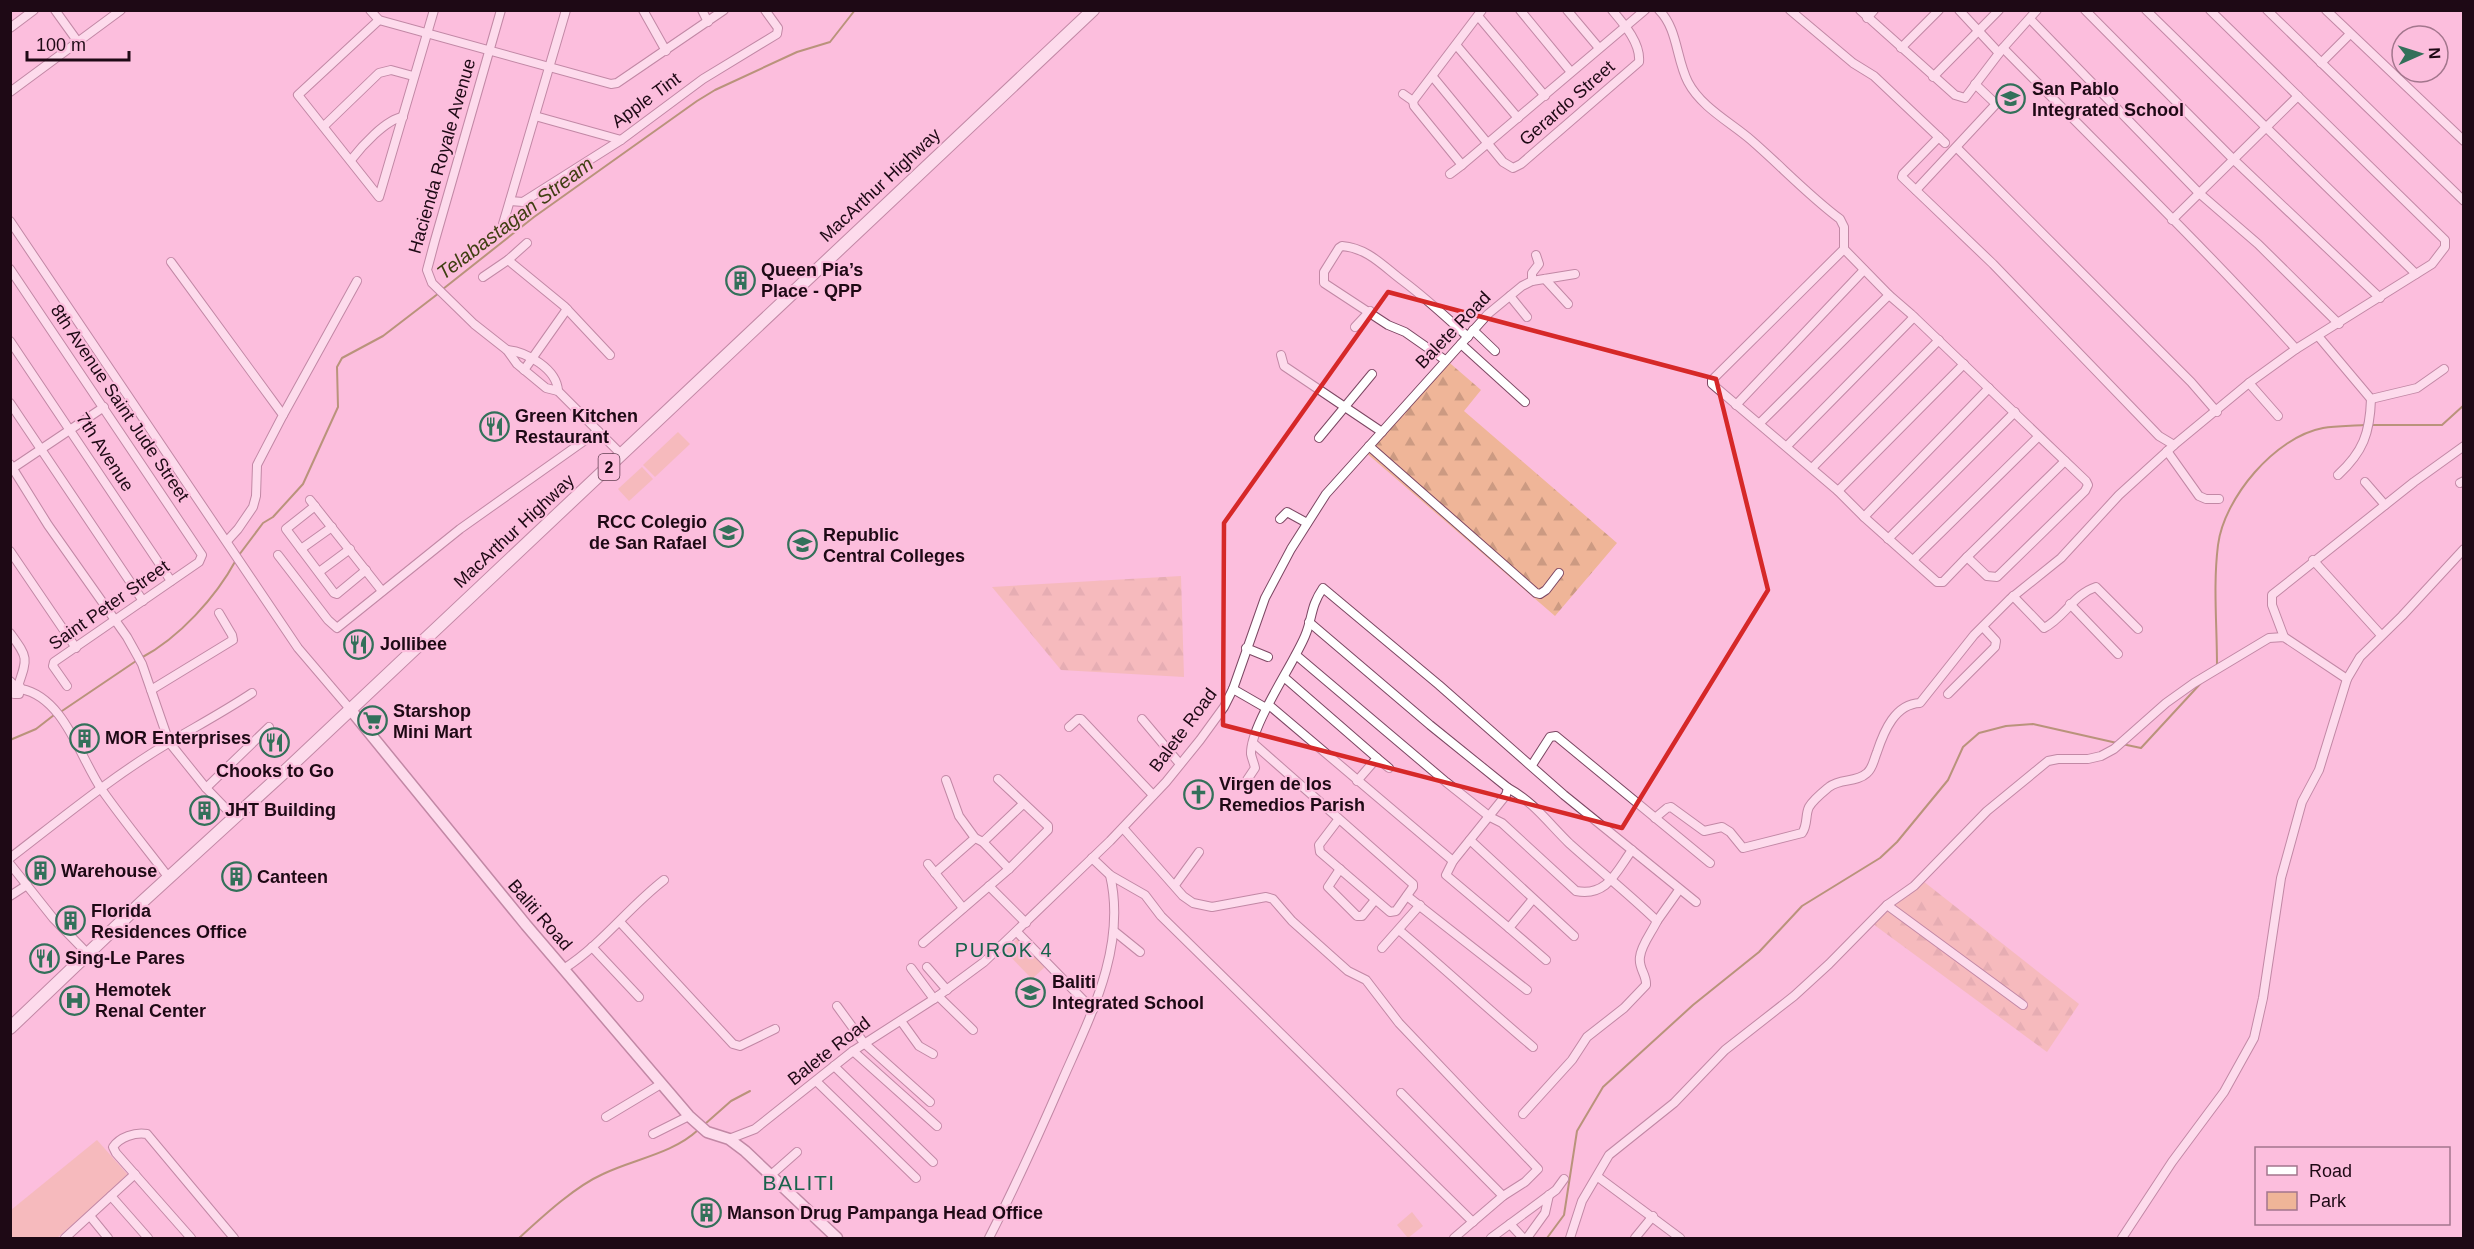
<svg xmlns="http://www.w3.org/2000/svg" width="2474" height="1249" font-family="Arial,sans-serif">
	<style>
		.forest { fill: url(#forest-firs) }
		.park { fill: #efb598 }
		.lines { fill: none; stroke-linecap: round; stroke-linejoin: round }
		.stream { stroke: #696006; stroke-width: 2 }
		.minor-casing { stroke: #7c4763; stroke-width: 10 }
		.major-casing { stroke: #7c4763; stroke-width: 13 }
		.highway-casing { stroke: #7c4763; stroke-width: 14 }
		.minor { stroke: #fff; stroke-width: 8 }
		.major { stroke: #fff; stroke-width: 10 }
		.highway { stroke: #fff; stroke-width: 12 }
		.marked { fill: none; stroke: #d62828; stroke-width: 4.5; stroke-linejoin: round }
		.labels { text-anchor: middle; stroke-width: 4.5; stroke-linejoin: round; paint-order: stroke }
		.shield { fill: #fcbedd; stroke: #613f51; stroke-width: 1.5 }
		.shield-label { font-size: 16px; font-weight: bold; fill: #1e0915 }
		.poi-label { font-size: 18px; font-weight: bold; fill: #1e0915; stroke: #fcbedd; text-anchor: start }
		.street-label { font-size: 18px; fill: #1e0915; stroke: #fcbedd }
		.water-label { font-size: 20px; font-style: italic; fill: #403f12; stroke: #fcbedd }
		.neighbourhood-label { font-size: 20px; letter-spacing: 1.5px; fill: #19624c; stroke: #fcbedd }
		.quarter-label { font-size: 21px; letter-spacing: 1.5px; fill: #19624c; stroke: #fcbedd }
	</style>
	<defs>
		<pattern id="forest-firs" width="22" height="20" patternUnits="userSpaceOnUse" patternTransform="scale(1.5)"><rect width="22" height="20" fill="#efb598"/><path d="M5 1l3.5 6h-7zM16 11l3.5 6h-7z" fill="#cc9a82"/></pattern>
	</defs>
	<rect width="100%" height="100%" fill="#fcbedd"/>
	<g class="forest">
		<polygon points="1444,358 1481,390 1464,411 1617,543 1555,616 1364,451"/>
		<polygon points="1181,576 1184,677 1061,670 992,587"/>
		<polygon points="1923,881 2079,1004 2047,1052 1873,924"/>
	</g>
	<g class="park">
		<polygon points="678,432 690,444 655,477 643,465"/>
		<polygon points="642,467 653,479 629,501 618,489"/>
		<polygon points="1019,937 1047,965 1032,979 1005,951"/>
		<polygon points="97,1140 129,1176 57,1238 11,1238 11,1210"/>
		<polygon points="1412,1212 1423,1226 1408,1238 1397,1225"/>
	</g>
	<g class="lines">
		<g class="stream">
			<polyline points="443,289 534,217 697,101 715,90 797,52 830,42 855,10"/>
			<polyline points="2373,425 2442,425 2464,405"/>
			<polyline points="239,555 263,523 273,517 303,484 338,407 337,367 342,358 383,336 439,293"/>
			<path d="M141 658C179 638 216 597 236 560"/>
			<path d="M2217 665C2217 625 2213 585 2218 545 2224 498 2275 437 2323 428 2336 426 2350 426 2364 425"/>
			<polyline points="59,713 136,661"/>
			<polyline points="10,740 36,729 54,715"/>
			<polyline points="2122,744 2141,748 2201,683"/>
			<polyline points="705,1124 731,1101 750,1091"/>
			<path d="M519 1238C542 1217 574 1187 603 1174 634 1159 672 1154 698 1130"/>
			<polyline points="1547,1238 1564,1215 1577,1131 1603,1087 1693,1005 1759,952 1802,906 1880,858 1897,842 1948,780 1963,747 1979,733 2006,726 2033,724 2117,743"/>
		</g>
		<defs>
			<g id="minor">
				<polyline points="55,10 78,42"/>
				<polyline points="370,10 379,20 611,84 617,83 724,10"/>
				<polyline points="501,10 435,240 427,270 432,283 474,324 507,350 517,364 546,388 558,391 622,455"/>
				<polyline points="643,10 666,51"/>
				<polyline points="702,10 708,22"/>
				<polyline points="1482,10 1413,101 1414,106 1462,165 1645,10"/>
				<polyline points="1520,10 1571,72"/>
				<polyline points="1567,10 1599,48"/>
				<path d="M1659 10C1678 29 1676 59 1688 82 1701 107 1730 122 1751 140 1781 166 1809 196 1840 219L1844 227V249L1712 380V384L1838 491 1864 517 1937 582H1943L1967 557 1987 576 1997 577 2085 491 2088 485 2086 481 1911 314 1889 295 1844 249"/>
				<polyline points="1790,10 1853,63 1874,76 1945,143"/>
				<polyline points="1860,10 1955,95 1965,98 2003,48 2037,10"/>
				<polyline points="1959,10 1999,53"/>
				<polyline points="2085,10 2233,159 2380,298"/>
				<polyline points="2146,10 2416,274"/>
				<polyline points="2267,10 2464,201"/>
				<polyline points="2326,10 2464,141"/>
				<polyline points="1478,16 1545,96"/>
				<polyline points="1867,18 1874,10"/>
				<polyline points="2030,19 2199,193 2258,244 2339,324"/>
				<polyline points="379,20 298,95 379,197 434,10"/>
				<polyline points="10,28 34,10"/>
				<polyline points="1457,46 1518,118"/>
				<polyline points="1901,48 1939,10"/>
				<path d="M2003 48C2101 148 2202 245 2296 349"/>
				<polyline points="2321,63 2350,34"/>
				<path d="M1433 77 1503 162 1513 168 1521 164 1639 62C1641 43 1623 23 1612 10"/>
				<polyline points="1933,77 1999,10"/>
				<polyline points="10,92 121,10"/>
				<polyline points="1403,94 1413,101"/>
				<polyline points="535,116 621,140"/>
				<polyline points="324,126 379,73 391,70 413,76"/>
				<polyline points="1939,137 1903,174 1902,177 1993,264 2159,436 2174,445"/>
				<polyline points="1957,148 2191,382 2217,412"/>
				<path d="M351 160C361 147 386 119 403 117"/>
				<polyline points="1450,174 1462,165"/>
				<polyline points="1916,190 1996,104 1975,84"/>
				<polyline points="510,201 523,202 621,140 703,79 777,34 778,28 765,10"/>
				<polyline points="2172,220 2298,96"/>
				<polyline points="10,221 298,648 350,709"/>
				<polyline points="503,224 566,10"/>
				<polyline points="508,260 564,306 610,355"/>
				<polyline points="171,262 283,415 257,465 256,496 253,507 238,529 227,541"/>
				<polyline points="10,269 202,555 199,562 54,662 53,666 67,686"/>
				<polyline points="483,277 508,260 527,243"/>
				<polyline points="1545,279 1568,304"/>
				<polyline points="1532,281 1532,273 1539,264 1536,255"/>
				<polyline points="1510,296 1527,317"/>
				<polyline points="1355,327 1370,311"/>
				<polyline points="1473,330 1495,351"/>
				<polyline points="2318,336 2371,399 2417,388 2444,369"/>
				<polyline points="10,341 171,581"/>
				<polyline points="1461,344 1525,402"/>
				<path d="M507 350C527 352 557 369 558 391"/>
				<polyline points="1281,355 1284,366 1382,432"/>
				<path d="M1445 360 1405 332 1388 325 1324 283V272L1339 248 1342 246C1368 248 1384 267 1403 281 1427 299 1446 317 1468 337"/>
				<polyline points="524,370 567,309"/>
				<polyline points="2249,383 2278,416"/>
				<polyline points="10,403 143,601"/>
				<polyline points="1736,405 1864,270"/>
				<polyline points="283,415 357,281"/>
				<polyline points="1760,423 1889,295"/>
				<polyline points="1319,438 1372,374"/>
				<polyline points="1369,446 1536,593 1540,594 1546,590 1559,573"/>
				<polyline points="1787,446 1914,317"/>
				<polyline points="2167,451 2199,496 2206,499 2219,499"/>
				<polyline points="10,464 48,525 127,637 142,664 169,742 206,788 234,817"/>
				<polyline points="13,468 104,407"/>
				<polyline points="1812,468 1939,340"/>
				<path d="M2338 475C2363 452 2370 433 2371 399"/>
				<polyline points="2365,482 2385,505"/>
				<polyline points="2460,483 2464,481"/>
				<polyline points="1838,491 1964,364"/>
				<polyline points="310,500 382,591"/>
				<polyline points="315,506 286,529 334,593 337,594 366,570"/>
				<polyline points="1864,517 1989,388"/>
				<polyline points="1280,519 1287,512 1307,523"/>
				<polyline points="1888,539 2015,412"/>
				<polyline points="301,549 332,527"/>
				<polyline points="10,551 76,648"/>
				<polyline points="278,555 328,620 337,628 460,529 598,431"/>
				<polyline points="1967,557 2065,461"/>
				<polyline points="1913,560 2038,437"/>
				<polyline points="2313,560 2381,635"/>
				<polyline points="319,572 350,549"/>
				<path d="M2013 596 2044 628C2064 618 2074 594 2096 587L2138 629"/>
				<polyline points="2070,604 2118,654"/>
				<polyline points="1309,622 1430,725 1508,788 1506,795 1453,861 1446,875 1509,928 1533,899"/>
				<path d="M10 633C28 658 28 657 18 686"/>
				<polyline points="2284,637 2272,605 2272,595 2414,482 2464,446"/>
				<polyline points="1246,648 1268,657"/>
				<path d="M1296 655 1446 782 1490 817 1502 823 1576 891C1607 897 1616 872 1632 850"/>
				<polyline points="1285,678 1377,758 1357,781"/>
				<polyline points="10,681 15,686 20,687 19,694 14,694 15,686"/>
				<path d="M21 689C64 697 80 758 102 790 123 820 147 849 169 878"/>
				<polyline points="1233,689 1266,708"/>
				<polyline points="151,690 233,640 232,635 219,613"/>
				<polyline points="1948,694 1995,647 1996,641 1983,627"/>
				<polyline points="1269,705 1453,861"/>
				<polyline points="1142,719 1180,764"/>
				<polyline points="1069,727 1078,719 1081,719 1153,795"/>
				<polyline points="1253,743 1413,884 1413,887 1396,911 1390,912 1320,852 1319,845 1338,820"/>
				<polyline points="1377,758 1389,768"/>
				<polyline points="1532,765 1550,737 1556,736 1710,863"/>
				<polyline points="946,780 959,816 975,838"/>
				<path d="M1247 780 1255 768C1254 763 1252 759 1251 754 1250 726 1293 665 1305 636 1313 617 1310 607 1323 588L1439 685 1564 795 1696 902"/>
				<polyline points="206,788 269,727"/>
				<path d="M1508 788C1534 802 1550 825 1570 844 1599 870 1629 894 1657 921 1652 932 1641 945 1640 957 1638 968 1647 975 1646 985L1624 1008 1587 1037 1572 1060 1523 1114"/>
				<path d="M1655 818 1667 808 1671 807 1704 831 1722 827 1730 832 1743 848 1802 833C1808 825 1805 815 1809 807 1813 800 1823 792 1829 787 1841 778 1856 783 1867 773 1873 768 1874 759 1877 752 1884 731 1895 704 1920 703L1974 635 2010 599 2061 558 2119 495 2174 445 2249 383 2296 349 2432 264 2445 247V240L2210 10"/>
				<polyline points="1123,828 1183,896 1193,903 1212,907 1266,897 1273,899 1292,921 1339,963 1348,971 1366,980 1399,1023 1538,1169 1525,1182 1503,1196 1454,1238"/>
				<polyline points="1470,840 1574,936"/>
				<polyline points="983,842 1023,804"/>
				<path d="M10 858C62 818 113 776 170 742 197 726 225 711 252 693"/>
				<polyline points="1092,858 1110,875 1145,895 1161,916 1473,1222"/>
				<polyline points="10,864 53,918 88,954"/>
				<polyline points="928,864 963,908"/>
				<polyline points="1340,869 1328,887 1357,916 1362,916 1375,900"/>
				<polyline points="935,873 975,838 983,842 1009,869"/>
				<polyline points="1175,885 1199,852"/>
				<polyline points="989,886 1026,923"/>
				<polyline points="10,896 27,885"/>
				<polyline points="1407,896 1527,990"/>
				<polyline points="1887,905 2023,1005"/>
				<polyline points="1657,921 1679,890"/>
				<polyline points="620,922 733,1044 740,1046 775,1029"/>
				<polyline points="1509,928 1546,960"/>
				<path d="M1399 930C1445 969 1488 1009 1533 1047"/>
				<polyline points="1114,931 1140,952"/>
				<polyline points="1017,932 1093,1010"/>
				<polyline points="923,943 1009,869 1048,830 1048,826 998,779"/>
				<polyline points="592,947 639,997"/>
				<polyline points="1382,948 1420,905"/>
				<polyline points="927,967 947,990"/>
				<path d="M565 968C602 944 629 907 664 880"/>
				<polyline points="911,968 934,999"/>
				<polyline points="938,996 973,1030"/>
				<polyline points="837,1006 864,1043 930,1102"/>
				<polyline points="901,1021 919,1046 933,1054"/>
				<polyline points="853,1051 937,1126"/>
				<polyline points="834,1066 933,1162"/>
				<polyline points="816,1081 916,1178"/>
				<polyline points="1401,1093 1503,1196"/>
				<polyline points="606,1117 661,1084"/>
				<polyline points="653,1134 689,1116"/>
				<polyline points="729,1139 755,1129 853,1051 934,999 984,962 1110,841 1166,782 1200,740 1224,707 1233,689 1265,598 1291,549 1326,494 1488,314 1522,286 1532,281 1575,274"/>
				<polyline points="771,1175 797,1152"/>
				<polyline points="1598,1177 1680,1238"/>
				<polyline points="111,1196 148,1238"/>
				<polyline points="90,1216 108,1238"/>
				<polyline points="1510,1224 1523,1238"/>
				<polyline points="65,1238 135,1174"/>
				<path d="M191 1238 116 1153 113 1147C120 1137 135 1132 147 1134L234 1238"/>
				<path d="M989 1238C1015 1187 1039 1134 1062 1081 1090 1017 1127 947 1110 875"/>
				<polyline points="1491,1238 1556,1190 1564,1179"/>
				<polyline points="1527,1238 1545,1213 1549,1195"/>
				<polyline points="1570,1238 1582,1201 1609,1155 1674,1103 1725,1050 1794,996 1829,964 1887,905 1914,886 1987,811 2048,761 2058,759 2088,759 2101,756 2114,749 2166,703 2194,683 2269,638 2284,637 2347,679"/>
				<polyline points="1635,1238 1653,1216"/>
				<polyline points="2122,1238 2172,1162 2224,1092 2254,1038 2263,998 2281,878 2302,802 2319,770 2347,679 2360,657 2402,616 2464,549"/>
			</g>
			<polyline id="major" points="350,709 526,925 689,1116 707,1132 729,1139 745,1151 837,1238"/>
			<polyline id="highway" points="10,1028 142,902 281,775 1093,10"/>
		</defs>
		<use href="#minor" class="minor-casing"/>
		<use href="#major" class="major-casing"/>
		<use href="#highway" class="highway-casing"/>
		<use href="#minor" class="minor"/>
		<use href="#major" class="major"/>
		<use href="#highway" class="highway"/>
	</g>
	<path d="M0 0H2474V1249H0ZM1388 292 1716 379 1768 590 1622 828 1223 725 1224 523Z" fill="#fcbedd" fill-opacity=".55" fill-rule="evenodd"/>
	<path class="marked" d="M1388 292 1716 379 1768 590 1622 828 1223 725 1224 523Z"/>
	<defs>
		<symbol id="school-ring" viewBox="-11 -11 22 22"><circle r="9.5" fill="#fcbedd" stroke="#33705a" stroke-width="1.5"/><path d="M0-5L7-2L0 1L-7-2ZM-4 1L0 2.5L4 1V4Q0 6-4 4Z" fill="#33705a"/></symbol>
		<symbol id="building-ring" viewBox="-11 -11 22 22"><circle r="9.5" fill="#fcbedd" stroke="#33705a" stroke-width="1.5"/><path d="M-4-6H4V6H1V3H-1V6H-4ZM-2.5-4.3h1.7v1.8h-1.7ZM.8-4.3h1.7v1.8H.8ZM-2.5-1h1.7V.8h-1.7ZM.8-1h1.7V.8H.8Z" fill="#33705a"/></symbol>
		<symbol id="restaurant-ring" viewBox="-11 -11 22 22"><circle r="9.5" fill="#fcbedd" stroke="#33705a" stroke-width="1.5"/><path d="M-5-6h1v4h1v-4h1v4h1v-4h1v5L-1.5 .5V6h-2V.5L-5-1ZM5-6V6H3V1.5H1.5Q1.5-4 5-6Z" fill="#33705a"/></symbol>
		<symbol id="university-ring" viewBox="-11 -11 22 22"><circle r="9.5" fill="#fcbedd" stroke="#33705a" stroke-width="1.5"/><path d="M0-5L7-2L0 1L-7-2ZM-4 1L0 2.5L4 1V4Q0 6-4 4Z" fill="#33705a"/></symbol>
		<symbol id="supermarket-ring" viewBox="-11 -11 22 22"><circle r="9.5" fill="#fcbedd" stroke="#33705a" stroke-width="1.5"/><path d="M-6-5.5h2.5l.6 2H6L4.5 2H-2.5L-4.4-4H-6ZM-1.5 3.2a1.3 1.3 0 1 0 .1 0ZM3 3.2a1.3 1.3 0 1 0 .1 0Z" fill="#33705a"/></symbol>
		<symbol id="church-ring" viewBox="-11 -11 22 22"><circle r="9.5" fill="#fcbedd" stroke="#33705a" stroke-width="1.5"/><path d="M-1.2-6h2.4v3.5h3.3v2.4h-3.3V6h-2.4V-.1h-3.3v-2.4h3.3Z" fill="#33705a"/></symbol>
		<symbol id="hospital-ring" viewBox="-11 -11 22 22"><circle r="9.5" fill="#fcbedd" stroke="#33705a" stroke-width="1.5"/><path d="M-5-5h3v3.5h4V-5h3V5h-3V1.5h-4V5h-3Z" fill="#33705a"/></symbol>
	</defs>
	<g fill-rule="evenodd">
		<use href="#school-ring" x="1994" y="82" width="33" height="33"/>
		<use href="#building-ring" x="724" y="264" width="33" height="33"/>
		<use href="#restaurant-ring" x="478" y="410" width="33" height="33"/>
		<use href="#school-ring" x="712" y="516" width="33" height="33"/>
		<use href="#university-ring" x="786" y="528" width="33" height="33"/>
		<use href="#restaurant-ring" x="342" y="628" width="33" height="33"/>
		<use href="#supermarket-ring" x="356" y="704" width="33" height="33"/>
		<use href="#building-ring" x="68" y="722" width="33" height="33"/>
		<use href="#restaurant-ring" x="258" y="726" width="33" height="33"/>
		<use href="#church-ring" x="1182" y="778" width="33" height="33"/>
		<use href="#building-ring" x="188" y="794" width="33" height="33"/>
		<use href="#building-ring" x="24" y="854" width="33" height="33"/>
		<use href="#building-ring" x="220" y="860" width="33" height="33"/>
		<use href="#building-ring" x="54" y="904" width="33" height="33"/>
		<use href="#restaurant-ring" x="28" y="942" width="33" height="33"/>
		<use href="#school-ring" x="1014" y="976" width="33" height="33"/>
		<use href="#hospital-ring" x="58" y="984" width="33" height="33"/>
		<use href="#building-ring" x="690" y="1196" width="33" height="33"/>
	</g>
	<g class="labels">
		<rect class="shield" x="598.5" y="454" width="21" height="26" rx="4.5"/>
		<g class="shield-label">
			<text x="609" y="473">2</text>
		</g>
		<g class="poi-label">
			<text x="2032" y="95">San Pablo<tspan x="2032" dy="21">Integrated School</tspan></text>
			<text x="761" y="276">Queen Pia’s<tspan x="761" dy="21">Place - QPP</tspan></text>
			<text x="515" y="422">Green Kitchen<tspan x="515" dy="21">Restaurant</tspan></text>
			<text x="707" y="528" text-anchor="end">RCC Colegio<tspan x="707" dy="21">de San Rafael</tspan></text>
			<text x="823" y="541">Republic<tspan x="823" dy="21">Central Colleges</tspan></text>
			<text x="380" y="650">Jollibee</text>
			<text x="393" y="717">Starshop<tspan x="393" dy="21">Mini Mart</tspan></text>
			<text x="105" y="744">MOR Enterprises</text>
			<text x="275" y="777" text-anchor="middle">Chooks to Go</text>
			<text x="1219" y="790">Virgen de los<tspan x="1219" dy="21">Remedios Parish</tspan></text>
			<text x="225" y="816">JHT Building</text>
			<text x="61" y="877">Warehouse</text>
			<text x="257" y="883">Canteen</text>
			<text x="91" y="917">Florida<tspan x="91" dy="21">Residences Office</tspan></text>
			<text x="65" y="964">Sing-Le Pares</text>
			<text x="1052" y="988">Baliti<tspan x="1052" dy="21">Integrated School</tspan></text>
			<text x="95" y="996">Hemotek<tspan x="95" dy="21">Renal Center</tspan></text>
			<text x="727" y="1219">Manson Drug Pampanga Head Office</text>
		</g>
		<g class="street-label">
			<text transform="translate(646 100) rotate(-36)" y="6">Apple Tint</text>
			<text transform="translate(1567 103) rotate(-41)" y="6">Gerardo Street</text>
			<text transform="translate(442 156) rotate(-74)" y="6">Hacienda Royale Avenue</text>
			<text transform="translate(880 185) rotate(-43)" y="6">MacArthur Highway</text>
			<text transform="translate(1453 330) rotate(-46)" y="6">Balete Road</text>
			<text transform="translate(120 403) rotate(56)" y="6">8th Avenue Saint Jude Street</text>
			<text transform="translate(105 452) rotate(57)" y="6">7th Avenue</text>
			<text transform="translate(514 531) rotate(-43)" y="6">MacArthur Highway</text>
			<text transform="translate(109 605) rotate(-35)" y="6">Saint Peter Street</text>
			<text transform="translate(1183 730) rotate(-53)" y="6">Balete Road</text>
			<text transform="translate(540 915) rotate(49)" y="6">Baliti Road</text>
			<text transform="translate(829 1051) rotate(-38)" y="6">Balete Road</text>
		</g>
		<g class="water-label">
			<text transform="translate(515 218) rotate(-37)" y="7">Telabastagan Stream</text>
		</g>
		<g class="neighbourhood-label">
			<text x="1004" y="957">PUROK 4</text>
		</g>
		<g class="quarter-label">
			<text x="799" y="1190">BALITI</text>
		</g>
	</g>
	<rect width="2474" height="1249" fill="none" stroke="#1e0915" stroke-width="24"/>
	<rect x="2255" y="1147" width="195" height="78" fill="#fcbedd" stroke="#a3768d" stroke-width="1.5"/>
	<rect x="2267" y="1166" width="30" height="9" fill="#ffffff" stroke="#a3768d" stroke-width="1.5"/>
	<text x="2309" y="1177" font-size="18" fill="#1e0915">Road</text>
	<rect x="2267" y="1192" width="30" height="18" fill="#efb598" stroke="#a3768d" stroke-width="1.5"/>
	<text x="2309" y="1207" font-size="18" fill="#1e0915">Park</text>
	<g transform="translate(2420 54) rotate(87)"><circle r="28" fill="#fcbedd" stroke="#a3768d" stroke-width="1.5"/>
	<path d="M0-4.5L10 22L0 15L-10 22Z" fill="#33705a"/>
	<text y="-9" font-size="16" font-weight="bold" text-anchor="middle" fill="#1e0915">N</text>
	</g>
	<path d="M27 51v9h102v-9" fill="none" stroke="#1e0915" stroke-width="3"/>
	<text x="36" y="51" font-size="18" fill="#1e0915" stroke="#fcbedd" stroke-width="4.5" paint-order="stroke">100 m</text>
</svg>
